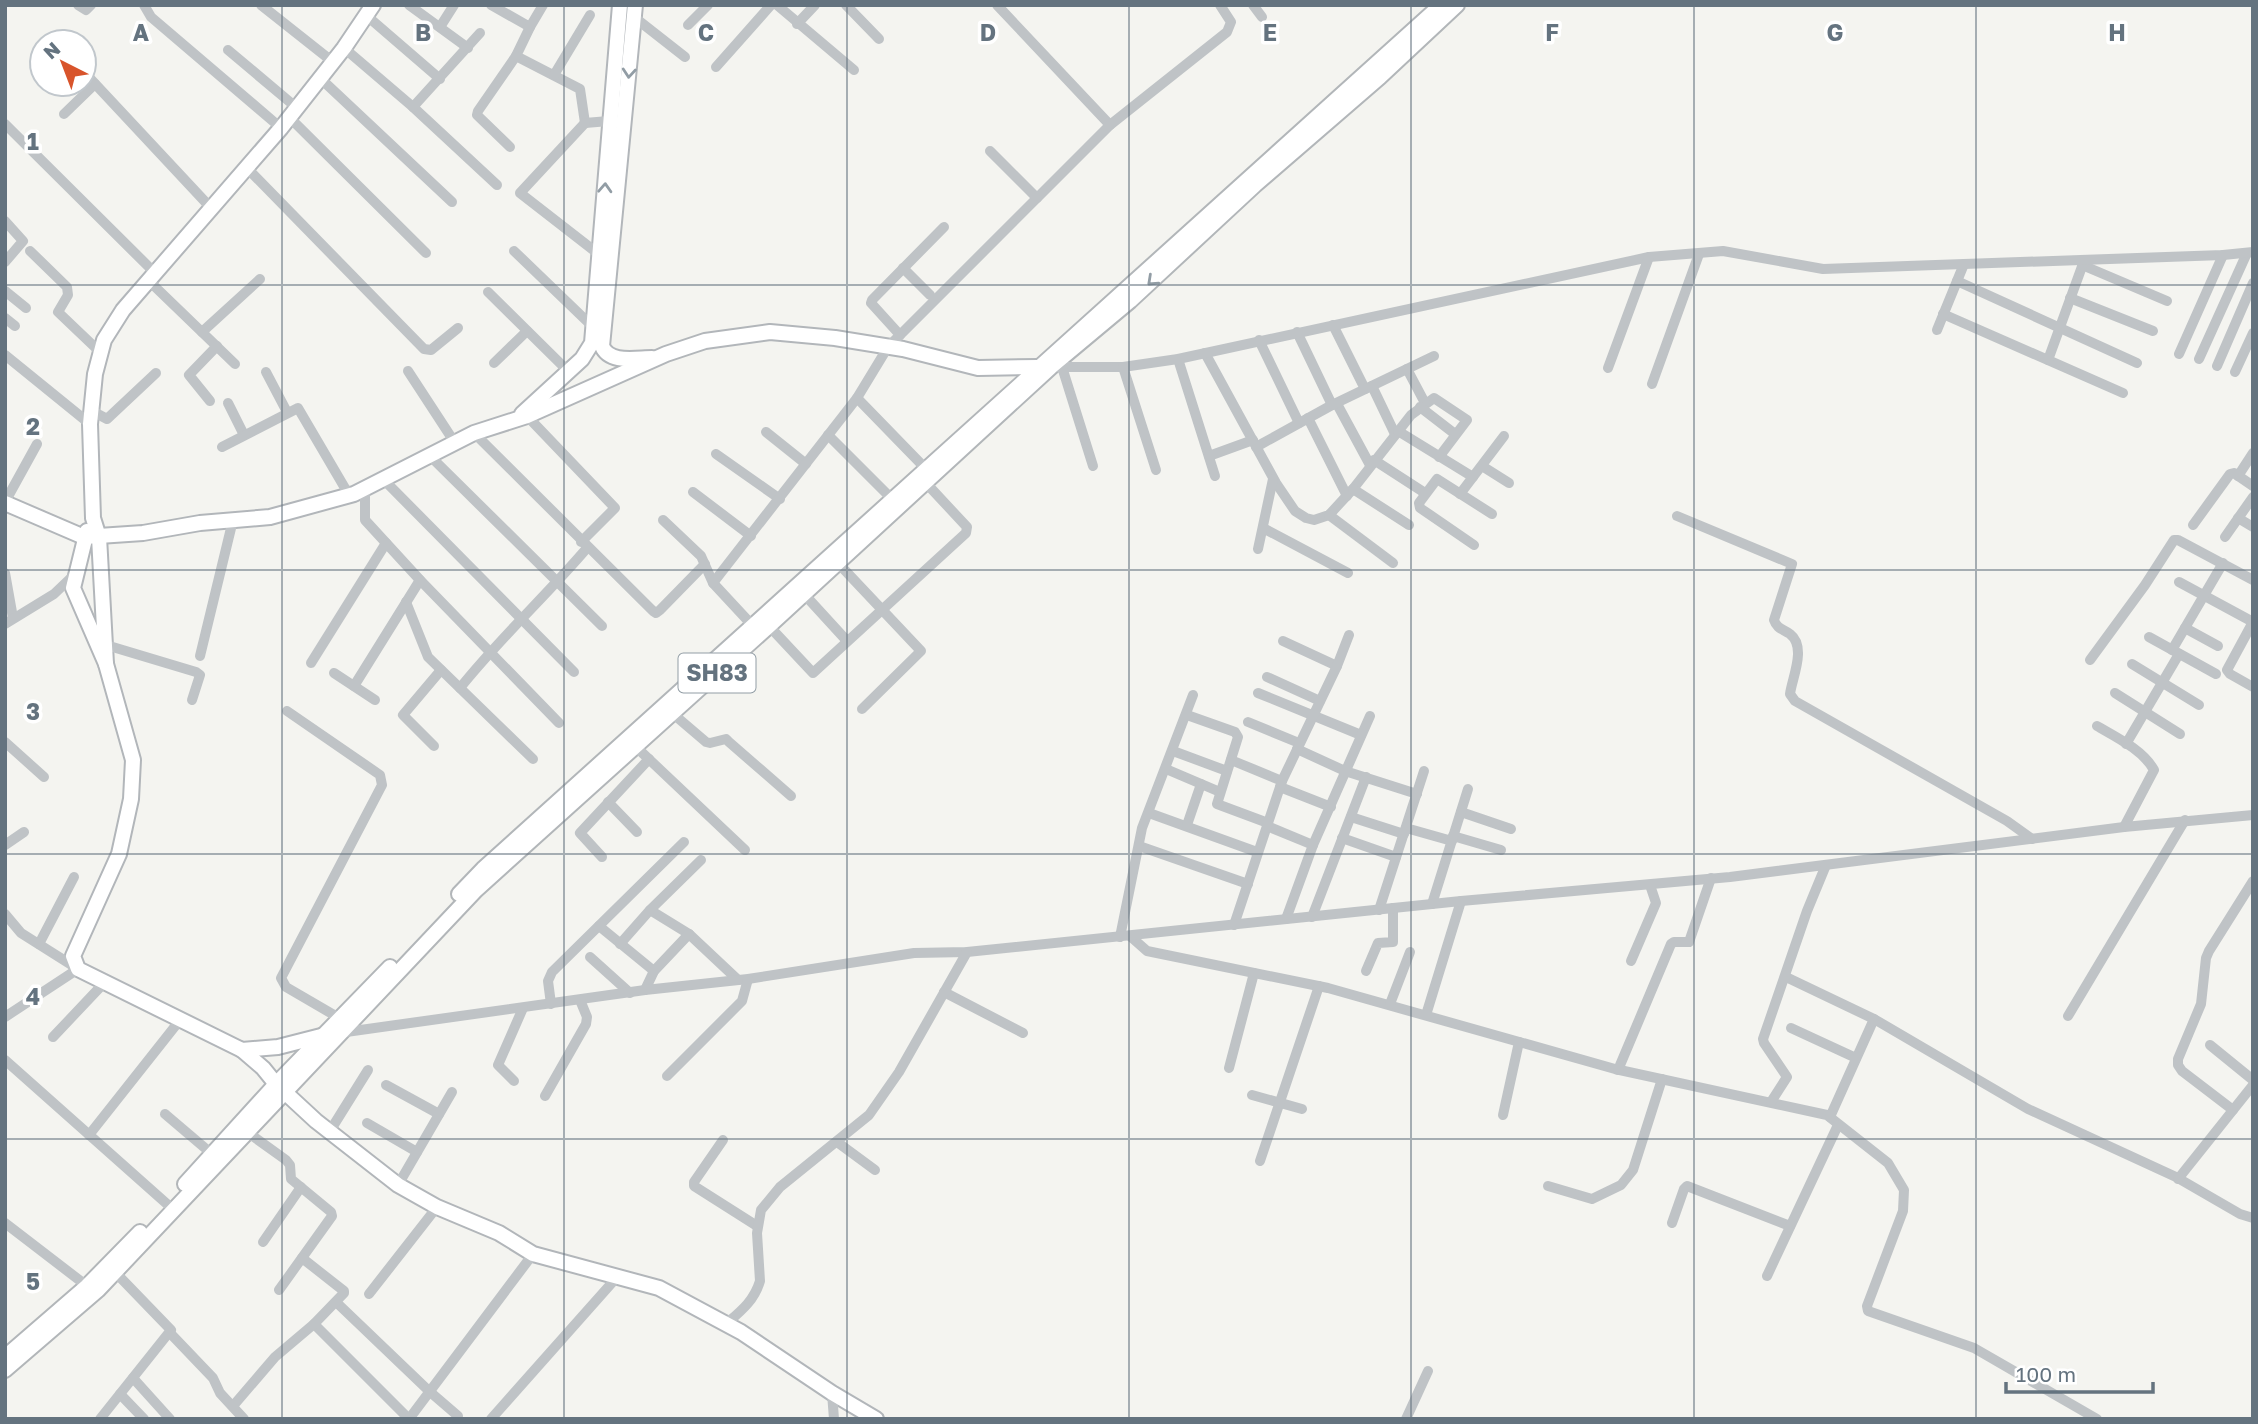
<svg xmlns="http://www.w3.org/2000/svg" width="2258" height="1424" font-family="'Golos Text',sans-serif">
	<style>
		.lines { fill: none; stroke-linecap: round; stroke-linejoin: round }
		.secondary-casing { stroke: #b2b6ba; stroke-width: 18 }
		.primary-casing { stroke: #b2b6b9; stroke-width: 18 }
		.street { stroke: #bfc3c6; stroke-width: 10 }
		.secondary { stroke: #fff; stroke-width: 14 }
		.primary { stroke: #fff; stroke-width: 14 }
		.oneway { stroke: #929da5 }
		.grid { fill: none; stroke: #64737f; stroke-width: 2; stroke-opacity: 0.55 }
		.labels { text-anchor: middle; stroke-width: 7; stroke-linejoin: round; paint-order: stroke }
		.shield { fill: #fff; stroke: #929da5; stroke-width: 2 }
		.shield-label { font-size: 23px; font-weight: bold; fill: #64737f }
		.grid-label { font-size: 23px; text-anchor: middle; font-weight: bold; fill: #64737f; stroke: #fff; stroke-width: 7; stroke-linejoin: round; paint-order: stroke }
	</style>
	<rect width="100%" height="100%" fill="#f4f4f0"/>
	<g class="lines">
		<defs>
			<g id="secondary">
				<path d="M635 5 602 346C609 364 636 358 652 358"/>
				<polyline points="522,414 582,359 592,343 620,5"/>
				<polyline points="5,503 84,537 143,533 200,523 270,517 354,494 474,433 527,416 666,354 705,341 770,332 835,338 903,349 978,368 1038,367"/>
				<polyline points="87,531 73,588 106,664 133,760 131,799 119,854 73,956 78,969 242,1050 278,1047 325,1035"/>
				<polyline points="106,664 99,537 93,518 90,424 95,374 104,340 123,310 281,128 344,48 373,5"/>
				<polyline points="242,1050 263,1068 276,1084 316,1121 398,1185 437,1207 499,1233 533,1254 659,1288 741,1332 832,1393 876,1419"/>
			</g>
			<g id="primary">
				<polyline points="459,894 483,869 1441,5"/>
				<polyline points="185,1184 276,1084 390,967"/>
				<polyline points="5,1357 87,1286 140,1232"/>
				<polyline points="5,1370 98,1290 476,890 769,626 1051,367 1130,301 1255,185 1380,77 1457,5"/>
			</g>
		</defs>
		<use href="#secondary" class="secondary-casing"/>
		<use href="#primary" class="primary-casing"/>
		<g class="street">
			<polyline points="78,5 86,10 91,5"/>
			<polyline points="144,5 151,17 281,128"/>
			<polyline points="261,5 333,62"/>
			<polyline points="409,5 468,48"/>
			<polyline points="491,5 530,27"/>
			<polyline points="543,5 530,27 516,56 580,89 585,123 609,121"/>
			<polyline points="777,5 854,70"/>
			<polyline points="846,5 879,39"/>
			<polyline points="997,5 1110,125"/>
			<polyline points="1253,5 1262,17"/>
			<polyline points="367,16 440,79"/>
			<polyline points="634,17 685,57"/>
			<polyline points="797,24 815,5"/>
			<polyline points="688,25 708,5"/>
			<polyline points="440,27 454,5"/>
			<polyline points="344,48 413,107 497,185"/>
			<polyline points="228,50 297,108"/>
			<polyline points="716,67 771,5"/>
			<polyline points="84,72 211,208"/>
			<polyline points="554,75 590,15"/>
			<polyline points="320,78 452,202"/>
			<polyline points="413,107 480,33"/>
			<polyline points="64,114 95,84"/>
			<polyline points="289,117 426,253"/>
			<polyline points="585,123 520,193 601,256"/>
			<polyline points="5,124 155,273"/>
			<polyline points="510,147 477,115 478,111 516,56"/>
			<polyline points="990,151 1037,198"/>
			<polyline points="246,167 424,349 431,350 458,328"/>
			<polyline points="5,221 23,241 5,262"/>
			<polyline points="30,251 67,287 68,295 58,312 101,353"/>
			<polyline points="514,251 594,328"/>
			<polyline points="2082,265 2167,301"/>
			<polyline points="903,268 930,295"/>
			<polyline points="148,280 235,364"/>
			<polyline points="1957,281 2137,363"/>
			<polyline points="5,291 26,308"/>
			<polyline points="488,292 569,372"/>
			<polyline points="2070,298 2153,331"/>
			<polyline points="1943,314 2123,393"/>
			<polyline points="5,318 15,326"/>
			<polyline points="1333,325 1365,389"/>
			<polyline points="1937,330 1964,264"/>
			<polyline points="202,332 260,279"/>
			<polyline points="1297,332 1332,405"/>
			<polyline points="900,335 871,303 872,300 944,227"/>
			<polyline points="1259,340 1299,423"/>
			<polyline points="1205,353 1276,483 1295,511 1306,518 1314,520 1329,515 1353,489 1411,415 1434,398 1467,420 1439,457"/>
			<polyline points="2179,354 2223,255"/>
			<polyline points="5,355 90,424"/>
			<polyline points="1178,359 1215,476"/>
			<polyline points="2199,359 2247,253"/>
			<polyline points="2048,360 2084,261"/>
			<polyline points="494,363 527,331"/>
			<polyline points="2217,366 2253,283"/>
			<polyline points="1049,367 1123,367 1178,359 1649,257 1723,251 1823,269 2223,255 2253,252"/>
			<polyline points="1062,367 1093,466"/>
			<polyline points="1123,367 1156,470"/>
			<polyline points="1608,368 1649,257"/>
			<polyline points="1407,369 1425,403"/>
			<polyline points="408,371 455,443"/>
			<polyline points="266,372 287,412"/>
			<polyline points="2235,372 2253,333"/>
			<polyline points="1652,384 1699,254"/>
			<polyline points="1372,386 1395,434"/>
			<polyline points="857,398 926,469"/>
			<polyline points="210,401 189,375 217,346"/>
			<polyline points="228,403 244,435"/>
			<polyline points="1337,404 1370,465"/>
			<polyline points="1420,407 1455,434"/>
			<polyline points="92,411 107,419 156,373"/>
			<polyline points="527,416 615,508 581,542"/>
			<polyline points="1308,418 1347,496"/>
			<polyline points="1398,431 1473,477"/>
			<polyline points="766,432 806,464"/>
			<polyline points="474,433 653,611 656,613 660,610 705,564"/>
			<polyline points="828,435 892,499"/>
			<polyline points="222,447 298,408 349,495"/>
			<polyline points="1256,447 1332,405 1434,356"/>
			<polyline points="716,454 780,499"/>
			<polyline points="430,456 602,626"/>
			<polyline points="1209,456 1253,440"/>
			<polyline points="1374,460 1425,493"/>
			<polyline points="1482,466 1509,483"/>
			<polyline points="2238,476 2253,453"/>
			<polyline points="383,479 574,672"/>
			<polyline points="365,489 365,520 420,580 559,723"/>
			<polyline points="1353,489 1409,525"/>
			<polyline points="693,492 751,536"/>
			<polyline points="1460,494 1504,436"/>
			<polyline points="5,502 37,444"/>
			<polyline points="1329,515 1393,563"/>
			<path d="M1677 516 1792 564 1774 620C1777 629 1783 629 1790 634 1807 647 1792 678 1790 694L1795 701 2007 821 2032 839"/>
			<polyline points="2238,518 2253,527"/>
			<polyline points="663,520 701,556 713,583 752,625"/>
			<polyline points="2193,525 2230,474 2234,473 2253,486"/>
			<polyline points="1263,528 1348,573"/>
			<polyline points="2225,537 2253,497"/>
			<polyline points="1474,545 1420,508 1419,503 1437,479 1492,514"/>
			<polyline points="1258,549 1273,479"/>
			<polyline points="838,563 921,651 862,709"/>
			<polyline points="5,573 13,618"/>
			<polyline points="2179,582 2253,622"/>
			<polyline points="713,583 857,398 888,347 1110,125 1227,32 1231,22 1220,5"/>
			<polyline points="804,594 847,641"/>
			<polyline points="406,602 428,657 533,759"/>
			<polyline points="2253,622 2227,670 2230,674 2253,687"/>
			<polyline points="5,624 54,594 76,573"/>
			<polyline points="769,626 813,673 966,533 967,527 926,483"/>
			<polyline points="2185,628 2218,646"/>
			<polyline points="2149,637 2216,674"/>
			<polyline points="1283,641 1337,666"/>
			<polyline points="106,645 196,672 200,675 192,700"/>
			<polyline points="2172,650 2223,563"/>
			<polyline points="200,656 233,520"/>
			<polyline points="2090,660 2145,585 2174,540 2178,540 2253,580"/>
			<polyline points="311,663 386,543"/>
			<polyline points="2132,664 2199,705"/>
			<polyline points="334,673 375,700"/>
			<polyline points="1267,677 1320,701"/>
			<polyline points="354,686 420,580"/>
			<path d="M460 688C499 639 546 596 587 548"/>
			<polyline points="1258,693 1361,735"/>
			<polyline points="2115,693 2180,734"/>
			<polyline points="287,711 380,775 382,785 281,978 286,987 341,1019"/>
			<polyline points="672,713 706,742 710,743 726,739 729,742 791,796"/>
			<polyline points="1187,715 1235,732 1238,737 1217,804 1268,823"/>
			<polyline points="1248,722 1299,743"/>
			<path d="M2097 726C2116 737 2143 750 2154 770L2124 827"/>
			<polyline points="5,742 44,777"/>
			<polyline points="2126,744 2179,654"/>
			<polyline points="434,746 403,715 441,670"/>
			<polyline points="635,746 745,850"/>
			<polyline points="1297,749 1345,771 1417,794"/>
			<polyline points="1173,751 1227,771"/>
			<polyline points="1231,760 1282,781"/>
			<polyline points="1166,769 1220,792"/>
			<polyline points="1280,787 1331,807"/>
			<polyline points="608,802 637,832"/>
			<polyline points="1461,812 1511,829"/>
			<polyline points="1149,813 1257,852"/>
			<polyline points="1351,817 1404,834"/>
			<polyline points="1187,825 1201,784"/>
			<polyline points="1267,826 1313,845"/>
			<polyline points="1406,828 1452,841"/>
			<polyline points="1453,836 1501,850"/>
			<polyline points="1342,838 1396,857"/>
			<polyline points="5,845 24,832"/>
			<polyline points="1139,846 1248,884"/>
			<polyline points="602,857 580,833 649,759"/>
			<polyline points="1432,904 1468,789"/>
			<polyline points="650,910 689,934 738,980"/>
			<polyline points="1379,910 1424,771"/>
			<polyline points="5,914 21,933 78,969 5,1017"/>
			<polyline points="1312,917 1366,777"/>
			<polyline points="1286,919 1313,845 1370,716"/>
			<polyline points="1234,925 1282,781 1337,666 1349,635"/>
			<polyline points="599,926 654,971"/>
			<polyline points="1130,936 1147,951 1328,988 1615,1069 1827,1115 1888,1163 1904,1190 1903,1211 1867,1306 1868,1311 1974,1348 2097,1419"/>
			<polyline points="1120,937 1142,828 1193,695"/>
			<polyline points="39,944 74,877"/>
			<polyline points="620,944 650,910 701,860"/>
			<polyline points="590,957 630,993"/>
			<polyline points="1631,961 1656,903 1650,885"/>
			<polyline points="1366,971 1378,943 1393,942 1393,908"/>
			<polyline points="1786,977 1874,1019 2028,1109 2176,1177 2240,1214 2253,1218"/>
			<polyline points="645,990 654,971 689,934"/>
			<polyline points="944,992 1023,1033"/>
			<polyline points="551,1004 548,981 552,972 684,842"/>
			<polyline points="1390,1004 1410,952"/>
			<polyline points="1426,1015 1461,901"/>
			<polyline points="2068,1016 2185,820"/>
			<polyline points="1791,1028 1856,1058"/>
			<polyline points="339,1033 645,990 748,979 914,953 967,952 1461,901 1730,877 2124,827 2253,815"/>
			<polyline points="53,1037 104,983"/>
			<polyline points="2210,1045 2253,1080"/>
			<polyline points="5,1060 167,1204"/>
			<polyline points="1229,1068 1254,973"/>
			<polyline points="1618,1070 1671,944 1674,942 1689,942 1711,878"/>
			<polyline points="667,1076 742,1001 748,979"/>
			<polyline points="514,1081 498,1065 523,1008"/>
			<polyline points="386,1085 439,1114"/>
			<polyline points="1252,1095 1302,1109"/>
			<polyline points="545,1096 586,1024 587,1017 580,1000"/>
			<polyline points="1771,1102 1787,1077 1764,1043 1763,1039 1807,911 1826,865"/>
			<polyline points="2233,1110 2182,1071 2178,1065 2178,1059 2201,1004 2206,958 2209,951 2253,881"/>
			<polyline points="165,1114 212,1154"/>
			<polyline points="1503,1115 1519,1042"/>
			<polyline points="1830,1117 1874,1019"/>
			<polyline points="367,1123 417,1152"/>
			<polyline points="330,1131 368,1070"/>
			<polyline points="247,1132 286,1160 290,1165 291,1179 331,1212 332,1216 279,1290"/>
			<polyline points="89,1135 180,1020"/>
			<polyline points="723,1140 694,1182 694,1186 757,1226"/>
			<polyline points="837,1142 875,1170"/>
			<polyline points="1260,1161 1319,986"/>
			<polyline points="2178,1179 2253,1085"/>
			<polyline points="398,1185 452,1092"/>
			<polyline points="1548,1186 1592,1199 1621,1185 1633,1170 1662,1079"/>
			<polyline points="5,1223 87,1286"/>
			<polyline points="1672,1223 1684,1189 1687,1186 1790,1226"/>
			<polyline points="263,1242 301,1187"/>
			<polyline points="1767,1276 1838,1125"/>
			<polyline points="369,1294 437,1207"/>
			<polyline points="336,1302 429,1391 458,1416"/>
			<polyline points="314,1324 409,1419"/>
			<path d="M726 1324C741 1311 754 1301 760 1281L757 1233 761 1210 780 1187 869 1115 899 1072 967 952"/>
			<polyline points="170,1333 213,1378 220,1393 244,1419"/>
			<polyline points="133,1378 170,1419"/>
			<polyline points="832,1393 834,1419"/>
			<polyline points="120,1394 144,1419"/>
			<polyline points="233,1406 275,1357 314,1324 344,1293 344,1291 302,1258"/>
			<polyline points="100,1419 171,1330 115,1272"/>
			<polyline points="409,1419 533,1254"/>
			<polyline points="491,1419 618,1276"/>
			<polyline points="1406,1419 1428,1371"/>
		</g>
		<use href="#secondary" class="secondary"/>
		<use href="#primary" class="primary"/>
	</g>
	<defs><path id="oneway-chevron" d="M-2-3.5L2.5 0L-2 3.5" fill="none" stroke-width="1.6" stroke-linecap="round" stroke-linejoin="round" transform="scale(1.75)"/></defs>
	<g class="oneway">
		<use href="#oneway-chevron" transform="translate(629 73) rotate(95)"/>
		<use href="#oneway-chevron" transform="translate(605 188) rotate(-87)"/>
		<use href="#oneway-chevron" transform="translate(1152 281) rotate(137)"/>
	</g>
	<path class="grid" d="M282 5V1419M564 5V1419M847 5V1419M1129 5V1419M1411 5V1419M1694 5V1419M1976 5V1419M5 285H2253M5 570H2253M5 854H2253M5 1139H2253"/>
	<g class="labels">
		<rect class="shield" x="678.5" y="653.5" width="77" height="39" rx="5"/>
		<g class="shield-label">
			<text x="717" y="681">SH83</text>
		</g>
	</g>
	<g class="grid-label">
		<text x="141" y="41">A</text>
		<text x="423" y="41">B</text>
		<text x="706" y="41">C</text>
		<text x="988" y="41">D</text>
		<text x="1270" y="41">E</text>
		<text x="1552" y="41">F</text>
		<text x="1835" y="41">G</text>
		<text x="2117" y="41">H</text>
		<text x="33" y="150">1</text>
		<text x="33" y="435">2</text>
		<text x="33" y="720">3</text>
		<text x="33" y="1005">4</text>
		<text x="33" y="1290">5</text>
	</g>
	<rect width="2258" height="1424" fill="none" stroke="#64737f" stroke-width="14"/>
	<g transform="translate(63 63) rotate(318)"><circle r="33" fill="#ffffff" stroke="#c1c7cc" stroke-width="2"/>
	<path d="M0-5L12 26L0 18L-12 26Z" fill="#d8542b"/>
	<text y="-10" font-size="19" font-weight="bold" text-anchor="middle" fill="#64737f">N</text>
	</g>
	<path d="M2006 1382v10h147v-10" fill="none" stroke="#64737f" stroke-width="3.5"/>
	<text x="2016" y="1382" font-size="21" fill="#64737f" stroke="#ffffff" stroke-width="5" paint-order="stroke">100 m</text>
</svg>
